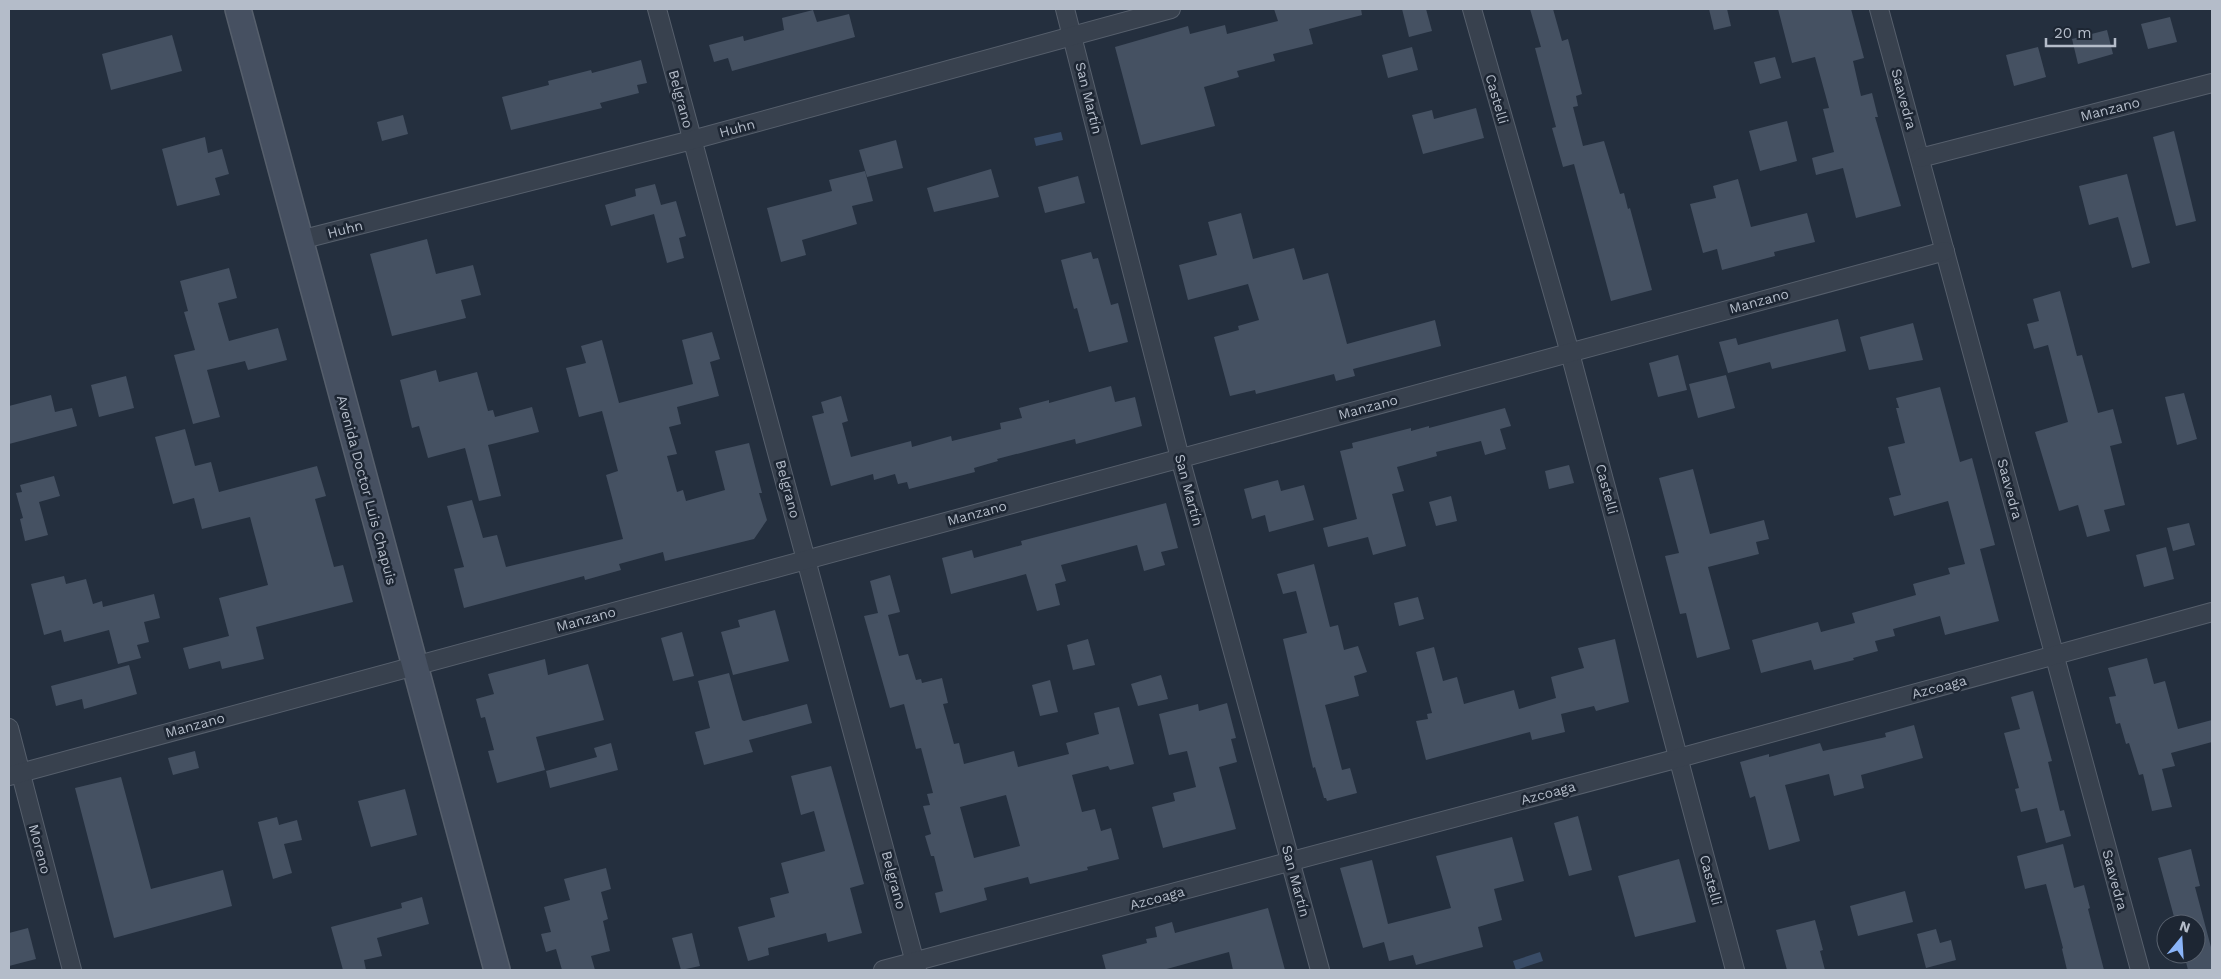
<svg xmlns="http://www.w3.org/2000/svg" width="2221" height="979" font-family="'Work Sans',sans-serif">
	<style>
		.water { fill: #394c67 }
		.building { fill: #455162; fill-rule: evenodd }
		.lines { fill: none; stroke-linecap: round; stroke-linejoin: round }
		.street-casing { stroke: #565f6c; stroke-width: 20 }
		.secondary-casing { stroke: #565f6c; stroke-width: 28 }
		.street { stroke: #38414e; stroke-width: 18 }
		.secondary { stroke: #465061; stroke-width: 25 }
		.labels { text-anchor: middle; stroke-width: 5; stroke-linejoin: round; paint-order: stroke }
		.street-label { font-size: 14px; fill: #b4bcc9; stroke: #1d2633 }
	</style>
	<rect width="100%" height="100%" fill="#242f3e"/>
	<g class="water">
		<polygon points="1061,132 1063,140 1036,146 1034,138"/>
		<polygon points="1540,952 1543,961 1516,970 1513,961"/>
	</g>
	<g class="building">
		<polygon points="1274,9 1361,9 1362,15 1309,29 1313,44 1273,54 1275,61 1237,71 1239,77 1204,87 1215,126 1141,145 1115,47 1188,26 1190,34 1225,25 1227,34 1278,21"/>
		<polygon points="1402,9 1426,9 1432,31 1409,37"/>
		<polygon points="1530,9 1553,9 1562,41 1568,39 1582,94 1576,96 1578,106 1573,107 1583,146 1604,141 1620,194 1624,193 1628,209 1630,208 1652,290 1611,301 1574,164 1563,167 1552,128 1556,127 1535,48 1541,47"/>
		<polygon points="1709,9 1727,9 1731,26 1714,30"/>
		<polygon points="1778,9 1851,9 1864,58 1853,61 1861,96 1872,93 1878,117 1875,117 1901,206 1856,218 1843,168 1816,175 1812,158 1834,152 1823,109 1829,108 1815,57 1792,63"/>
		<polygon points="813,10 817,22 849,14 855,37 732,71 728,58 714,62 709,45 743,36 744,41 784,30 782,18"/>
		<polygon points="2170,17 2177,42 2148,49 2141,24"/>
		<polygon points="2107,30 2113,54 2078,64 2072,39"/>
		<polygon points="172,35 182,71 111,90 102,54"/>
		<polygon points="1412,47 1418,70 1388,78 1382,55"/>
		<polygon points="2038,47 2046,77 2014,86 2006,55"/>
		<polygon points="1775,57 1781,78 1760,84 1754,62"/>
		<polygon points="641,60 647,83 637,85 639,93 600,103 602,108 511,130 502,97 549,85 548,81 591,70 592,73"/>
		<polygon points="1476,108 1484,138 1423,154 1412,115 1432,110 1434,119"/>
		<polygon points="403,115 408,134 382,141 377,122"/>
		<polygon points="1787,121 1797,161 1760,171 1749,131"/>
		<polygon points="2174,131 2196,221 2176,226 2153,137"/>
		<polygon points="205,137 208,153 222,149 229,174 215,178 220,195 177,206 162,149"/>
		<polygon points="896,140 903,168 867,177 859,150"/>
		<polygon points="991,169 999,197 934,212 927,188"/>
		<polygon points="865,171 873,201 852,206 857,224 802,240 806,255 781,262 767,208 832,191 829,180"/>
		<polygon points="2127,174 2150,263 2132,268 2118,217 2089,225 2079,186"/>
		<polygon points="1078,176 1085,203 1045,213 1038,187"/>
		<polygon points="1738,179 1751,227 1807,213 1815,242 1774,252 1775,256 1722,270 1717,249 1703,253 1690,204 1716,198 1713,186"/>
		<polygon points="655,184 661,205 676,201 686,236 679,238 684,258 667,263 654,214 611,226 605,205 636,196 635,189"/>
		<polygon points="1241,213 1253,259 1294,248 1303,280 1328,273 1347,344 1435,320 1441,346 1353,369 1355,376 1336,381 1334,374 1256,394 1255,390 1230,396 1214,337 1239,330 1238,326 1259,320 1248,284 1188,300 1179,265 1217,255 1208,222"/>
		<polygon points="427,239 436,274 473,265 481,295 461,300 466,318 392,336 370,254"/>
		<polygon points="1091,252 1093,259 1098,258 1111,305 1118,303 1128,342 1089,352 1077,308 1074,309 1061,260"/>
		<polygon points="229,268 237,298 218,303 229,341 278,328 287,360 248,370 245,361 207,370 220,417 193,424 174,355 195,350 184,312 188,311 180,281"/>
		<polygon points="2060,291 2077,356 2082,355 2098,413 2113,409 2122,443 2110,446 2125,505 2104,510 2110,531 2087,537 2078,505 2059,511 2035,432 2068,422 2048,345 2034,349 2027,324 2039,321 2033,299"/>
		<polygon points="1838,319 1846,351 1772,369 1770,362 1728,373 1719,342 1736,338 1738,345"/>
		<polygon points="1913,323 1923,360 1869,370 1860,337"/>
		<polygon points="712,332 720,359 710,362 719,396 677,407 681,424 669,427 677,454 667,456 677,492 683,490 686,501 725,490 715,451 749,443 762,493 759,493 767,520 754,539 665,561 663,552 619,564 621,570 585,580 584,576 464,608 454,569 464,567 447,506 472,500 483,538 497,535 506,567 623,539 606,475 618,471 602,411 579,417 566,368 586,363 581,346 602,340 619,403 693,384 682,340"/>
		<polygon points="1678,355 1687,390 1658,397 1649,363"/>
		<polygon points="436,370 439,382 477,372 488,411 493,410 495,417 532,407 539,432 488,445 501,496 479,501 465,448 428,458 419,426 412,428 400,380"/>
		<polygon points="1726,375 1735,408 1698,418 1689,384"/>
		<polygon points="126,376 134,408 99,417 91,385"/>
		<polygon points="1111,386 1115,402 1135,397 1142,426 1076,444 1075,439 997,459 998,461 974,468 975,472 909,489 907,482 898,484 895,474 874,480 873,474 831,486 812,416 824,413 821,402 841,396 848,421 842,423 851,457 911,441 912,447 951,436 952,441 1001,429 1000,423 1022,418 1019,408 1049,400 1049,403"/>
		<polygon points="1940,387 1960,462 1972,458 1995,545 1980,549 1999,621 1945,635 1940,616 1893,629 1895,636 1875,641 1878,651 1853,658 1854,660 1814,670 1811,660 1761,673 1752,640 1818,622 1821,632 1855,623 1852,613 1916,595 1913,584 1950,574 1948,568 1965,564 1948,501 1894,516 1889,498 1901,495 1888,447 1905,443 1896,408 1899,408 1896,398"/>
		<polygon points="2184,393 2197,439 2177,445 2165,397"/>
		<polygon points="51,395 55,412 72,408 77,426 9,444 9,406"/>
		<polygon points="1505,408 1511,426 1500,429 1506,449 1485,455 1481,441 1436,452 1437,456 1397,467 1404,491 1392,494 1406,546 1373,555 1368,537 1328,547 1323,528 1357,519 1340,451 1353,448 1352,443 1411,428 1411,431 1429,426 1429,428"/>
		<polygon points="185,429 195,466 211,462 219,492 317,466 326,496 315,499 334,567 343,565 353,602 256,627 264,659 222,669 220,661 189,669 183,648 229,636 219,598 268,585 250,517 202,529 194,498 173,504 155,437"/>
		<polygon points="1569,465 1574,483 1549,489 1545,471"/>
		<polygon points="1693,469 1710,534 1764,520 1769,539 1756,542 1759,554 1708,567 1730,649 1697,658 1686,613 1680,614 1665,556 1679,553 1659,478"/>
		<polygon points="54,476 60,496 39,502 48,535 25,541 20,519 23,518 16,493 22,492 20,485"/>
		<polygon points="1278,480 1281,491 1304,485 1314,520 1269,532 1265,515 1252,519 1244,489"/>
		<polygon points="1451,496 1457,521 1436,526 1429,502"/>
		<polygon points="1166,503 1178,548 1161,552 1165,565 1144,571 1137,545 1061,565 1066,581 1055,584 1060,605 1037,611 1026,574 951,594 942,558 972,550 974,558 1022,545 1021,541"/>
		<polygon points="2189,523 2195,545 2173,551 2167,528"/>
		<polygon points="2166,547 2174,579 2144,587 2136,555"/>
		<polygon points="1314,564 1330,627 1338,625 1344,650 1358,646 1367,672 1354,676 1359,696 1325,705 1342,770 1350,768 1357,793 1327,801 1326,798 1324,798 1315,767 1313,768 1283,639 1307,633 1296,591 1283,594 1277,574"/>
		<path d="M890 575 900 612 888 615 899 656 908 654 916 680 921 679 922 683 942 678 948 703 943 704 954 744 959 743 964 764 1014 751 1018 767 1069 754 1066 743 1099 734 1094 713 1119 707 1134 764 1110 770 1108 766 1072 775 1082 812 1095 809 1101 831 1111 828 1119 859 1087 867 1088 870 1030 884 1028 877 984 888 987 900 940 913 935 893 943 891 934 856H931L925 836 931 834 923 806 930 805 927 794 933 793 921 748 916 749 904 704 890 708 864 616 878 613 870 581ZM1006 795 1020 846 974 858 960 807Z"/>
		<polygon points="64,576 66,584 86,579 93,604 102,601 103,607 154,594 160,618 144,622 149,642 137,645 141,658 118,664 109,630 64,642 61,630 44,635 31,584"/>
		<polygon points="1418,597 1424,619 1399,626 1394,603"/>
		<polygon points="775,610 789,661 733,675 721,632 740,627 738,620"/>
		<polygon points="682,632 694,676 673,681 661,638"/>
		<polygon points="1088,639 1095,665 1073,670 1067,645"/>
		<polygon points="1615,639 1629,702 1596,711 1594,706 1561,714 1565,732 1532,740 1530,732 1426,760 1416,721 1428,719 1427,714 1432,713 1416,652 1434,647 1443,681 1457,677 1464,704 1514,690 1519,709 1556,698 1551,677 1584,668 1578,648"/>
		<polygon points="2147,658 2154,684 2165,681 2178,729 2212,720 2212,742 2171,753 2175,766 2162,769 2172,807 2152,811 2143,774 2139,775 2129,743 2126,744 2120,723 2116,724 2109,697 2116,696 2108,668"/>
		<polygon points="545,659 548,675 588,664 604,720 536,737 545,770 497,783 488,751 494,750 485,717 481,718 476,699 494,694 488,674"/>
		<polygon points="129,665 137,694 84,709 82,699 56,706 51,686"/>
		<polygon points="729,673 742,720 744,721 807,704 812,723 749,740 753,752 704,765 695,732 710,728 698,681"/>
		<polygon points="1161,675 1168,699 1138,706 1131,684"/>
		<polygon points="1050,680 1058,712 1040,716 1032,685"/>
		<polygon points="2033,691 2052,761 2048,762 2060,811 2064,810 2071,836 2046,843 2037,808 2021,812 2015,789 2019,788 2004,733 2020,729 2011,697"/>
		<polygon points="1227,703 1236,738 1231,739 1237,762 1219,767 1236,829 1163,848 1152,807 1175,801 1173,793 1196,787 1187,751 1169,755 1159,714 1198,704 1199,711"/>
		<polygon points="1914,725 1923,758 1861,775 1864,788 1834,796 1829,774 1785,785 1800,841 1769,850 1755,796 1750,798 1740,762 1769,754 1769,757 1820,743 1823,751 1886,737 1885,733"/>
		<polygon points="611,743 618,770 550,788 546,771 597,757 594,748"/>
		<polygon points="195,751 199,768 173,775 168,758"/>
		<polygon points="831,766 864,884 850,888 862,933 828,942 826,933 768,948 769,955 748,961 738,927 775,917 770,898 789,893 781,863 825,851 814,811 801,815 791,776"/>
		<polygon points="121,777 151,889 223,870 232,906 114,938 75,788"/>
		<polygon points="405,789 417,835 371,847 358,801"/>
		<polygon points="1578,816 1592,870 1569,876 1554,823"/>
		<polygon points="277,817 279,825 297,820 302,840 284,844 292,873 273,879 258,822"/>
		<polygon points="1512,837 1524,881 1494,889 1502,920 1478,927 1483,947 1416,965 1413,955 1389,961 1384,942 1363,948 1340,868 1372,860 1388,924 1451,908 1436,856"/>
		<polygon points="2063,844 2074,888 2084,885 2090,908 2088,909 2104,970 2067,970 2062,949 2063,948 2046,884 2025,889 2017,856"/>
		<polygon points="2191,849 2200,886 2195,887 2212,951 2212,970 2188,970 2184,954 2196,954 2196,924 2176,924 2158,858"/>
		<polygon points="1679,859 1696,922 1635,937 1618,876"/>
		<polygon points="606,868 611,889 601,892 608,919 603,921 610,951 591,956 595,970 562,970 556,949 546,952 541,934 551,932 544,907 570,900 564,879"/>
		<polygon points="1905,891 1913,922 1858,936 1850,906"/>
		<polygon points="422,897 429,924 377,938 382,956 364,960 366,970 343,970 331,927 402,908 401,903"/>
		<polygon points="1268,908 1285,970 1233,970 1229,952 1163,970 1106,970 1102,955 1147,943 1146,939 1157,937 1155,927 1172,922 1175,933"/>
		<polygon points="1815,920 1823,950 1820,951 1825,970 1787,970 1776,930"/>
		<polygon points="28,928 36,959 9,966 9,933"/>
		<polygon points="1936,929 1940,943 1951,940 1956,960 1926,968 1917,934"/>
		<polygon points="692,933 700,966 681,970 672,938"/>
	</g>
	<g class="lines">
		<defs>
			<g id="street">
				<polyline points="657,9 917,970"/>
				<polyline points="1065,9 1180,458 1320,970"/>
				<polyline points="1472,9 1570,353 1735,970"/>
				<polyline points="1879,9 2140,970"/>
				<polyline points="1920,158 2212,83"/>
				<polyline points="300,240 692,140 1171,9"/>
				<polyline points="9,728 72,970"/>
				<polyline points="9,776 1945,251"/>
				<polyline points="883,970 1679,758 2212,612"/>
			</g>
			<polyline id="secondary" points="238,9 497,970"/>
		</defs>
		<use href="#street" class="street-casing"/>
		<use href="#secondary" class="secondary-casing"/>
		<use href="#street" class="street"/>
		<use href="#secondary" class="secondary"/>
	</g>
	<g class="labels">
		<g class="street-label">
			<text transform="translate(1089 98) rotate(76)" y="5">San Martín</text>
			<text transform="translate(681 99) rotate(75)" y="5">Belgrano</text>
			<text transform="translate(1497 99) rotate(74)" y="5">Castelli</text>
			<text transform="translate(1904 99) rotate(75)" y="5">Saavedra</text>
			<text transform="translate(2110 109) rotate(-14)" y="5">Manzano</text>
			<text transform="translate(737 128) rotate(-15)" y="5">Huhn</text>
			<text transform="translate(345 229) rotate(-14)" y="5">Huhn</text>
			<text transform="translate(1759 301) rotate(-15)" y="5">Manzano</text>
			<text transform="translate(1368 407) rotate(-15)" y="5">Manzano</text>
			<text transform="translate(788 489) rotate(75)" y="5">Belgrano</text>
			<text transform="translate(1607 489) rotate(75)" y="5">Castelli</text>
			<text transform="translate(2010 489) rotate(75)" y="5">Saavedra</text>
			<text transform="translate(367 490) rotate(75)" y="5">Avenida Doctor Luis Chapuis</text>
			<text transform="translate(1189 490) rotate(75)" y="5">San Martín</text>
			<text transform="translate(977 513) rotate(-15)" y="5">Manzano</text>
			<text transform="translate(586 619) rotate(-15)" y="5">Manzano</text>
			<text transform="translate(1939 687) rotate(-15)" y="5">Azcoaga</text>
			<text transform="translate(195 725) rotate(-15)" y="5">Manzano</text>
			<text transform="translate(1548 793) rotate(-15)" y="5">Azcoaga</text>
			<text transform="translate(40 849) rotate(75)" y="5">Moreno</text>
			<text transform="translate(894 880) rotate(75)" y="5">Belgrano</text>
			<text transform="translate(1711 880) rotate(75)" y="5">Castelli</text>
			<text transform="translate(2115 880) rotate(75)" y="5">Saavedra</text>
			<text transform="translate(1296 881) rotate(75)" y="5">San Martín</text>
			<text transform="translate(1157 898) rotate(-15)" y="5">Azcoaga</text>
		</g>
	</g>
	<rect width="2221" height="979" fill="none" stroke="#b4bcc9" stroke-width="20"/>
	<g transform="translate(2181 939) rotate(18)"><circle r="24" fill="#1d2633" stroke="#59626f"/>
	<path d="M0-4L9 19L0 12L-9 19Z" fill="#8ab4f8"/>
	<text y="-8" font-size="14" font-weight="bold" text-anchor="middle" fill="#b4bcc9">N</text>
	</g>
	<path d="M2046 38v8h69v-8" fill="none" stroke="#b4bcc9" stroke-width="2.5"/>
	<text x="2054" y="38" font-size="15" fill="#b4bcc9" stroke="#1d2633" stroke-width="4" paint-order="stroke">20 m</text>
</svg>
